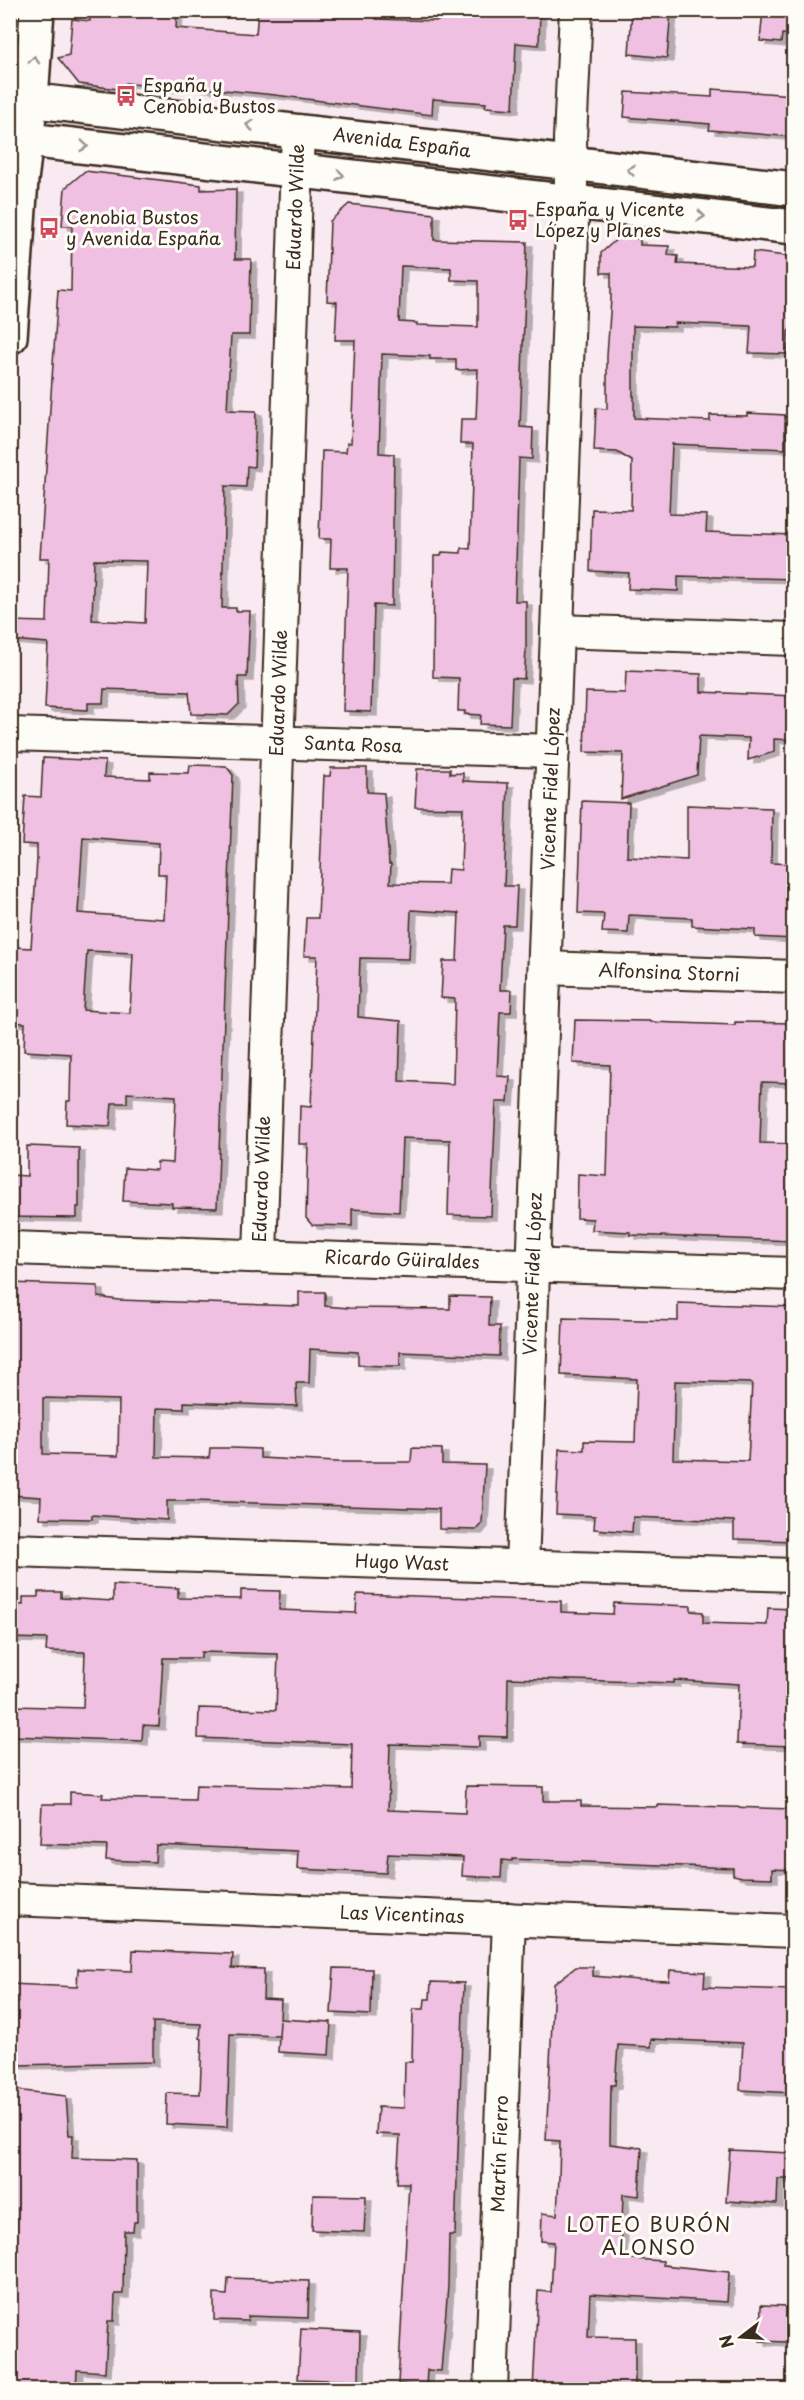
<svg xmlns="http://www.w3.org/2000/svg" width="804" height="2400" font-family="'Playpen Sans',sans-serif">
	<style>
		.building { fill: #f0c0e2; stroke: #3b2a1e; stroke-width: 1.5; fill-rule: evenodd; filter: url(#shadow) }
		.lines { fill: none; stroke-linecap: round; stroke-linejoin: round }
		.minor-casing { stroke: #3b2a1e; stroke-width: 36 }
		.tertiary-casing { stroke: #3b2a1e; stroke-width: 38 }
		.secondary-casing { stroke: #3b2a1e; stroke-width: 38 }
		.minor { stroke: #fdfcf7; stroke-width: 32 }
		.tertiary { stroke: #fdfcf7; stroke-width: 33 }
		.secondary { stroke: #fdfcf7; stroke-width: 33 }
		.oneway { stroke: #9c938a }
		.labels { text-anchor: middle; stroke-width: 6; stroke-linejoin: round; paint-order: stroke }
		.poi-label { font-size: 18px; fill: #3b2a1e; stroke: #fdfcf7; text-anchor: start }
		.street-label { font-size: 18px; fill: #3b2a1e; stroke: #fdfcf7 }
		.neighbourhood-label { font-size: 20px; letter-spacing: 1.5px; fill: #3b2a1e; stroke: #fdfcf7 }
	</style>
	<defs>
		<filter id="shadow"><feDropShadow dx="6" dy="4" stdDeviation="0" flood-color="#0004"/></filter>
	</defs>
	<rect width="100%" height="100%" fill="#f9eaf1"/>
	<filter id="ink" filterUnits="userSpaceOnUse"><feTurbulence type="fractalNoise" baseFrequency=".0167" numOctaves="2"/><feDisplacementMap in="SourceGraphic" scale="12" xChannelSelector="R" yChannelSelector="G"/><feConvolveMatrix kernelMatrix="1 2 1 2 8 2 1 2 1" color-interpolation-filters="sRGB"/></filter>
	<g filter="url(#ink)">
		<g class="building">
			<polygon points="91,10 177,10 176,28 256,34 258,10 376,10 376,19 438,21 439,10 540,10 539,45 516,43 513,109 485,107 486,103 433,99 432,115 275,95 172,85 172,89 126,83 126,90 79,84 58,58 69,55 72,19 90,21"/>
			<polygon points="632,10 671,10 667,58 629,54"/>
			<polygon points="763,10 794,10 794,35 782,34 781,43 760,41"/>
			<polygon points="712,89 794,95 794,137 709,130 710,124 624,117 626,92 712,97"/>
			<path d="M85 171 201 185V190L236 189 235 259H251L249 335H231L227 410 256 411 254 467 247 466 246 487 225 486 222 608H236V611H250L247 677H238L239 704 228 715 191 714 189 692 104 689 103 703H88V710L45 708 48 643 10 640V621L47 622 49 558H40L58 290 71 291 72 226H62L65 188ZM94 560 147 561 145 623 92 620Z"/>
			<path d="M349 204 434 214V240L527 242 520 427 533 428 532 459 519 458 515 601H526V650L524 679 512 678 510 725 480 724 481 715 465 714V711H458L459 678 433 677 434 556H441L442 552 461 553V548L470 549 473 444H460L461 419H476L478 369 456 370V359H430V356L382 354 379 453 394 454 392 606 374 605 371 712 343 711 348 568H330L331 539H319L322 451 346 452 347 443H351L355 340H335L337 302 327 301 330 221ZM401 266 451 268V280L478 281V327L417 325V323L399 322Z"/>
			<polygon points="620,236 640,239 640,245 669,246 668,255 678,256 677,264 752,267 753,252 794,257 794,323 788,332 787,354 749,353 751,326 675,323 675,327 633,326 633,396 634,396 634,418 710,421 710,415 747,416 747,413 785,415 785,449 672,444 669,514 707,515 706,532 794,535 794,579 678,576 678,591 628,589 629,573 590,571 592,509 631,510 632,461 617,452 594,451 596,408 607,409 607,356 611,299 611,273 601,273 601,253"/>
			<polygon points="626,671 701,674 701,692 794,696 794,740 774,739 774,752 748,760 749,738 699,736 697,775 621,799 623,753 584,752 586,692 625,693"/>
			<path d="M43 758 105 761 104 777 150 779V772L189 773 190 765 226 766 233 775 217 1208 172 1207V1203L123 1201 125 1168 157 1170V1162L173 1163 176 1096 127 1093V1103H112L110 1126 66 1124 67 1101H70L71 1054 24 1051 25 1023 10 1022 15 947 31 948 37 859V845L22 844 25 796 41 797ZM83 837 159 843 158 874H166L164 919 78 913ZM87 951 133 953 130 1013 83 1010Z"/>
			<path d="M331 768H367V792L384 793 389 864H391L390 883 447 884 448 869 461 870 463 808 415 807 417 769H450V774L463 773V781L508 783 504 886H517L515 925H503L500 990H512L511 1012H500L497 1076 510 1077 508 1102H496L491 1216 448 1215 450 1140 402 1138 399 1212 352 1209V1226L312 1225 306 1218 308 1144H299L300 1106 311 1107 317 956H304L306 918H318L324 776H330ZM411 910 459 913 457 961H443L441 998 455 999 453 1084 399 1081 401 1021 358 1017 360 958 409 959Z"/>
			<polygon points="582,801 629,803 627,857 687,860 687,805 772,808 771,863 794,864 794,939 755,937 755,929 692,926 692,918 629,915 628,933 602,932 604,914 578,913"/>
			<polygon points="575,1020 650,1021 650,1022 735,1025 735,1022 794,1023 794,1083 762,1082 760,1143 794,1144 794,1241 630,1235 630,1232 592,1230 593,1219 577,1218 578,1174 607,1176 610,1065 573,1063"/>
			<polygon points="27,1146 79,1148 79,1207 77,1207 77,1218 10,1217 10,1175 27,1176"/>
			<path d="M10 1283 98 1286V1297L119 1300 236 1304 299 1306V1292H325V1306L349 1308 450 1309V1296L490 1297 489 1326H500L499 1356 400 1352V1366H386L358 1365V1352L310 1349 309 1383H296L297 1406 184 1402V1409L157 1408 156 1457 209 1458 210 1448H232L260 1449V1458L336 1462H411L412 1448 442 1449V1464L485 1465 482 1523 476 1530 439 1529V1509L193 1501H167V1520L92 1515V1519L40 1518 41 1497 10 1495ZM43 1398 119 1400 118 1456 43 1454Z"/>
			<path d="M678 1303 794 1307V1541L734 1539V1521L633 1517 632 1532 594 1529 595 1516 556 1514 559 1449 584 1450V1441L635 1442 637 1379 561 1375 563 1318 678 1321ZM675 1381 752 1383 748 1461 673 1459Z"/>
			<polygon points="113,1585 178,1588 178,1598 241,1599 241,1590 280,1591 279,1610 356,1613 357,1594 561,1601 561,1612 613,1614 614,1603 691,1606 691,1611 703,1612 703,1623 767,1625 768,1608 794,1609 794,1746 737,1744 739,1684 674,1680 674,1683 508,1678 507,1737 479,1736 479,1747 390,1744 388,1810 465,1813 466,1786 543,1787 543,1801 581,1801 581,1806 658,1807 658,1805 794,1809 794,1870 772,1869 772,1878 742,1877 733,1875 733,1868 512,1859 512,1861 502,1860 501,1878 462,1876 463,1857 388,1854 386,1873 297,1869 298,1851 156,1845 155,1862 106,1860 107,1846 40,1844 42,1804 70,1804 70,1792 103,1794 102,1798 195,1800 196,1785 351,1789 352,1744 198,1738 199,1708 276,1710 278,1654 201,1652 201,1658 163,1658 159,1726 143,1725 142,1741 13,1736 14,1706 83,1708 85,1652 46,1651 47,1639 10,1638 10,1604 23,1605 23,1597 38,1597 38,1592 61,1592 61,1598 113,1601"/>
			<polygon points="133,1950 233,1954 232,1968 264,1969 263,1999 281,2000 280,2019 331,2022 329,2055 278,2052 280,2021 279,2036 230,2034 227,2127 166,2124 167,2093 200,2094 202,2039 200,2038 201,2024 153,2022 153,2062 16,2065 16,2059 10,2059 10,1984 77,1987 78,1969 132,1971"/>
			<polygon points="576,1967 593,1967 593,1976 639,1980 669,1981 670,1970 705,1972 704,1987 794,1990 794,2093 740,2090 743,2043 651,2039 651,2047 618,2045 615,2085 611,2085 610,2144 642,2148 639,2196 623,2194 621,2258 663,2261 663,2265 729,2272 727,2302 590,2294 588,2337 635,2338 635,2390 533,2390 538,2291 551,2292 554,2242 541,2241 542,2213 557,2215 559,2177 560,2141 546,2140 554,1984"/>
			<polygon points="334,1968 372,1969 371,2015 331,2013"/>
			<polygon points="431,1982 464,1983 455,2235 449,2235 448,2286 441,2371 427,2370 426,2386 398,2384 409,2183 397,2183 400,2135 376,2134 377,2118 378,2107 404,2108 405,2062 412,2062 413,2009 424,2009 425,1999 430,1999"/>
			<polygon points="15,2090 66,2096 69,2135 73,2135 72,2158 137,2160 137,2222 134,2222 133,2231 124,2231 123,2294 115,2294 114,2321 108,2321 105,2372 77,2370 76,2390 10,2390 10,2149 13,2149"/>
			<polygon points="730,2150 791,2153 791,2179 778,2179 777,2204 726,2201"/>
			<polygon points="313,2195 366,2196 364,2232 312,2230"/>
			<polygon points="228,2278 309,2281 308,2318 248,2316 248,2321 214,2320 214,2294 227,2295"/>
			<polygon points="761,2305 787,2306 786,2342 760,2341"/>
			<polygon points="301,2329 360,2332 359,2381 298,2379"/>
		</g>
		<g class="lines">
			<defs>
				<g id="minor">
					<polyline points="557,631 794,639"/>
					<polyline points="10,734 553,751"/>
					<polyline points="545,968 794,977"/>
					<polyline points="10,1248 794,1274"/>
					<polyline points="260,1255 298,131"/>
					<polyline points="10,1550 794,1575"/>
					<polyline points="522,1567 572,230 570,139 576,10"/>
					<polyline points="10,1899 794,1931"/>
					<polyline points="491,2390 509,1919"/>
				</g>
				<polyline id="tertiary" points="10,337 21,180 31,100 37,10"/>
				<g id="secondary">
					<polyline points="10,98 794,189"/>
					<polyline points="10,138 794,227"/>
				</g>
			</defs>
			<use href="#minor" class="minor-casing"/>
			<use href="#tertiary" class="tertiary-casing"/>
			<use href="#secondary" class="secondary-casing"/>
			<use href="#minor" class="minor"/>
			<use href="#tertiary" class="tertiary"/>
			<use href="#secondary" class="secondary"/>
		</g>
		<defs><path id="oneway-chevron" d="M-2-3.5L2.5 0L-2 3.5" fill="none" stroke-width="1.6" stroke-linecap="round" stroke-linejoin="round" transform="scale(1.5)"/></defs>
		<g class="oneway">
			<use href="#oneway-chevron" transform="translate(34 60) rotate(-86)"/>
			<use href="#oneway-chevron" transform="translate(250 125) rotate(-173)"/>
			<use href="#oneway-chevron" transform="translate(84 146) rotate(6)"/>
			<use href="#oneway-chevron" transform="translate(631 170) rotate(-173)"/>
			<use href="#oneway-chevron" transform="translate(340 175) rotate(7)"/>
			<use href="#oneway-chevron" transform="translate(701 216) rotate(6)"/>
		</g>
	</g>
	<defs>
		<symbol id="bus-bare" viewBox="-9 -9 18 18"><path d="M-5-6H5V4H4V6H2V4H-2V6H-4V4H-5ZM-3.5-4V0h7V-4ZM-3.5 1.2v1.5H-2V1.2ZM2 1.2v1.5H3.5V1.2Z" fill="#d1495b" stroke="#fdfcf7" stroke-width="2.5" paint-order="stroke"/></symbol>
	</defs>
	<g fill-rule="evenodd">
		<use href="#bus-bare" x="111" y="81" width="30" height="30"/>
		<use href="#bus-bare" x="503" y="205" width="30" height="30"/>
		<use href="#bus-bare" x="34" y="213" width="30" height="30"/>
	</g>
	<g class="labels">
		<g class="poi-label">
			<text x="143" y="92">España y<tspan x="143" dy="21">Cenobia Bustos</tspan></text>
			<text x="535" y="216">España y Vicente<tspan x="535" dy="21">López y Planes</tspan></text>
			<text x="66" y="224">Cenobia Bustos<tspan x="66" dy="21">y Avenida España</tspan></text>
		</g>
		<g class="street-label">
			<text transform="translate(402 143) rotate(7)" y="6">Avenida España</text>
			<text transform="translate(296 207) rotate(-88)" y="6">Eduardo Wilde</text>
			<text transform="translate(279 693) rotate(-88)" y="6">Eduardo Wilde</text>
			<text transform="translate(353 745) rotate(2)" y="6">Santa Rosa</text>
			<text transform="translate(551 789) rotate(-88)" y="6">Vicente Fidel López</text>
			<text transform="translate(669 973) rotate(2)" y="6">Alfonsina Storni</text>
			<text transform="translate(262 1179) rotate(-88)" y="6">Eduardo Wilde</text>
			<text transform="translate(402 1260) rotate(2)" y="6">Ricardo Güiraldes</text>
			<text transform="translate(533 1274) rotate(-88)" y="6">Vicente Fidel López</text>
			<text transform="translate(402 1563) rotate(2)" y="6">Hugo Wast</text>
			<text transform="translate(402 1915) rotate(2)" y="6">Las Vicentinas</text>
			<text transform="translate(500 2154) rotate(-88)" y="6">Martín Fierro</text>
		</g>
		<g class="neighbourhood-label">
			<text x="649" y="2232">LOTEO BURÓN<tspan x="649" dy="23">ALONSO</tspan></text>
		</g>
	</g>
	<rect width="804" height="2400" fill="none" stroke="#fdfcf7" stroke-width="36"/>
	<rect x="18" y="18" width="768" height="2364" fill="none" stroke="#3b2a1e" stroke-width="2" filter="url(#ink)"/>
	<g transform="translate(741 2337) rotate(253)" stroke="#fdfcf7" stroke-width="4.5" paint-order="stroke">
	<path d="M0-4.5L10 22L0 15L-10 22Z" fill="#3b2a1e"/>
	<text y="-9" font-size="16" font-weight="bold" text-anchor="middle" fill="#3b2a1e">N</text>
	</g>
</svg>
